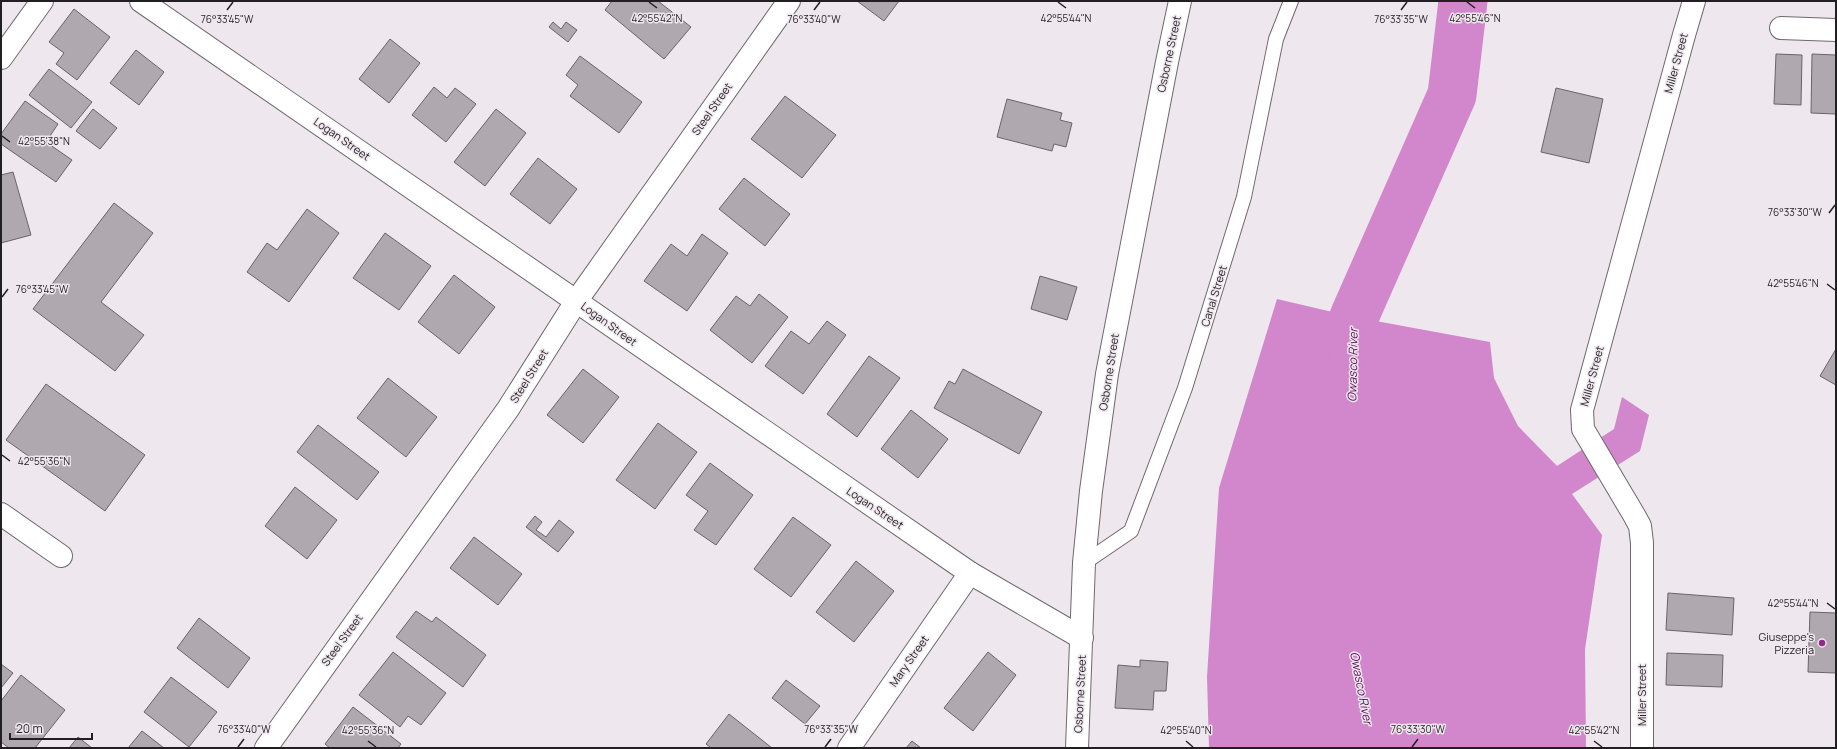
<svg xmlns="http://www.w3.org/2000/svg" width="1837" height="749" font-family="Manrope,sans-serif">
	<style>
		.water { fill: #d286cb }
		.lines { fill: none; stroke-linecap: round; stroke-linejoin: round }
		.river { stroke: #d286cb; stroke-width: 49 }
		.building { fill: #afa8ae; stroke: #6a6369 }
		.service-casing { stroke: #6f686e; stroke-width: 16 }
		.minor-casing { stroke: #6f686e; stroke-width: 24 }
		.service { stroke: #fff; stroke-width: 14 }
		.minor { stroke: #fff; stroke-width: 22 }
		.ticks { fill: none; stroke: #221f22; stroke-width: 1.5 }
		.poi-dot { fill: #92298d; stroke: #efe7ee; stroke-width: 1.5 }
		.labels { text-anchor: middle; stroke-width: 3; stroke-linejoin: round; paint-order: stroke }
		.street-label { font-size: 11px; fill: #221f22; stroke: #efe7ee }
		.poi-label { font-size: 11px; fill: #221f22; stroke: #efe7ee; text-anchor: end }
		.water-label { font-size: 12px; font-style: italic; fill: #571354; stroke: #efe7ee }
		.ticks-label { font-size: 10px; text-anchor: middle; fill: #221f22; stroke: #efe7ee; stroke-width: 3; stroke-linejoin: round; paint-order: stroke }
	</style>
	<rect width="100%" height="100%" fill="#efe7ee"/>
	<polygon class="water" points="1277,299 1354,317 1490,342 1494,378 1518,426 1557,466 1614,429 1622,397 1649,415 1640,451 1572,494 1602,535 1585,649 1586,748 1209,748 1207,677 1219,488"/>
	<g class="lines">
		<polyline class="river" points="1353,384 1354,317 1452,95 1463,1"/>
	</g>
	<g class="building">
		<polygon points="612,1 658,1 691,27 664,59 605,10"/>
		<polygon points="857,1 899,1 884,21"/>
		<polygon points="74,9 110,37 77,80 56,64 64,53 49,42"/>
		<polygon points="553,22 561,29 566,22 577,30 568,42 549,27"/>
		<polygon points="390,39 420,63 389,103 359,79"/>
		<polygon points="136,50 164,72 139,105 110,83"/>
		<polygon points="1776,54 1802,55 1801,105 1774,104"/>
		<polygon points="1812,54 1836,55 1836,114 1811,113"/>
		<polygon points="580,56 642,102 619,133 570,96 578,85 566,75"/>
		<polygon points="49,69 92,102 71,128 29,95"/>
		<polygon points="434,87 447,98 455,88 476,104 446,142 412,115"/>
		<polygon points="1556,88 1603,99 1589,163 1541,152"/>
		<polygon points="785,96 836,135 802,178 751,139"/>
		<polygon points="1007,99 1062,113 1060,120 1072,123 1066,147 1054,144 1052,151 997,137"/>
		<polygon points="25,101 58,124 46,142 72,160 56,182 1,144 1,134"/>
		<polygon points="93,109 117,128 100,149 76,131"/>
		<polygon points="496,109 526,133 485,186 454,162"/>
		<polygon points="538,158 577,189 550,224 510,194"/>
		<polygon points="13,172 31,235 1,243 1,175"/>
		<polygon points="744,178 790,214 765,246 719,209"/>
		<polygon points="114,203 153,233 101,302 144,335 115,371 33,309"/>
		<polygon points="307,209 339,233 289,302 247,272 267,243 277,250"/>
		<polygon points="385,233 431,266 399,310 353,278"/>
		<polygon points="702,234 728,253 687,311 644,281 671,244 687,256"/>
		<polygon points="454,275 495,307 459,354 418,322"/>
		<polygon points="1040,276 1077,287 1067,320 1031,309"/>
		<polygon points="759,294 788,317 752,363 710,330 736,296 750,306"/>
		<polygon points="827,321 846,335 803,394 765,366 791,331 809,344"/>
		<polygon points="1836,349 1836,385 1820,376"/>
		<polygon points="869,356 900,378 857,437 827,414"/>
		<polygon points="583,369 619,397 583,443 547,415"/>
		<polygon points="963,369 1042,412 1019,454 934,408 949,381 955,384"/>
		<polygon points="388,378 437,417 406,457 357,418"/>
		<polygon points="46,384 145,455 105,511 6,440"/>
		<polygon points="911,410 948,439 918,478 881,449"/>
		<polygon points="658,423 697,452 655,509 616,480"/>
		<polygon points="318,425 379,472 357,500 297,452"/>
		<polygon points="710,463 753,495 716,545 694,530 708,511 686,495"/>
		<polygon points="295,487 337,520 307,559 265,526"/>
		<polygon points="535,516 542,522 536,530 546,537 559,520 574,532 558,552 526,527"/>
		<polygon points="793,517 831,545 791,597 754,569"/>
		<polygon points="474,537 522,574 498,605 450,568"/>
		<polygon points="856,561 894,591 854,642 816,612"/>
		<polygon points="1668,593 1734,598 1732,635 1666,630"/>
		<polygon points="416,611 432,622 436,617 486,655 463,687 396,637"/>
		<polygon points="1810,612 1836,613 1836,673 1808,672"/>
		<polygon points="199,618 250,658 228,688 177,648"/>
		<polygon points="393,652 446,693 421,725 408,716 400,727 359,695"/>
		<polygon points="988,652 1016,675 973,731 944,708"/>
		<polygon points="1667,653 1723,655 1722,687 1666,685"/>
		<polygon points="1140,660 1168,662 1166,691 1154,691 1153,710 1115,708 1118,665 1140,667"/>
		<polygon points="1,664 13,673 1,688"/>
		<polygon points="21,675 65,710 35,748 9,748 1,742 1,701"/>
		<polygon points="171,677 217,712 189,747 144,712"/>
		<polygon points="786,680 820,706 805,724 772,698"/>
		<polygon points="353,707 401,744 398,748 330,748 325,744"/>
		<polygon points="729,714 772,748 711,748 706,744"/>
		<polygon points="142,731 164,748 128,748"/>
		<polygon points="78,737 92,748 69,748"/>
		<polygon points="912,741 921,748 906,748"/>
	</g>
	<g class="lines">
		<defs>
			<polyline id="service" points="1084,563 1131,531 1185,388 1244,197 1276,39 1291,1"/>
			<g id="minor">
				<polyline points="141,1 970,573 1082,638"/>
				<polyline points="1781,28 1836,30"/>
				<polyline points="1,58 42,1"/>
				<polyline points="1,514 61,556"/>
				<polyline points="266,748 508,409 577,300 789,1"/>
				<polyline points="849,748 970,573"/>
				<polyline points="1077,748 1084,563 1091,491 1107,374 1167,62 1180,1"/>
				<polyline points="1642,748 1642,543 1640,526 1634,515 1583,429 1582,410 1684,35 1694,1"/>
			</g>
		</defs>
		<use href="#service" class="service-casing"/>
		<use href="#minor" class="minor-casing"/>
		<use href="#service" class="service"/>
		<use href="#minor" class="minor"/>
	</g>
	<path class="ticks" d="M649 2 657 8M1058 2 1066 8M1467 2 1475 8M227 10 233 2M814 10 820 2M1401 10 1407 2M2 136 10 142M1829 213 1835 205M1827 284 1835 290M2 297 8 289M2 455 10 461M1827 603 1835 609M368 741 376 747M1186 741 1193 747M1594 741 1602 747M238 747 244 739M825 747 831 739M1412 747 1418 739"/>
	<circle class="poi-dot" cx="1822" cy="643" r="4"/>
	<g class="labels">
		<g class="street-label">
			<text transform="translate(1169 54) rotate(-78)" y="4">Osborne Street</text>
			<text transform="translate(1676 63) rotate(-75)" y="4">Miller Street</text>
			<text transform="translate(712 109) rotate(-55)" y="4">Steel Street</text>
			<text transform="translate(342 139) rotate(35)" y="4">Logan Street</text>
			<text transform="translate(1214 296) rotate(-73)" y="4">Canal Street</text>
			<text transform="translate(609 324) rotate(36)" y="4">Logan Street</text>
			<text transform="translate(1109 372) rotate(-81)" y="4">Osborne Street</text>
			<text transform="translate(529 376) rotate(-58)" y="4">Steel Street</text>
			<text transform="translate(1592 376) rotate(-75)" y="4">Miller Street</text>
			<text transform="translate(875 508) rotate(34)" y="4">Logan Street</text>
			<text transform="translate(342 640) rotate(-54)" y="4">Steel Street</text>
			<text transform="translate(909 661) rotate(-55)" y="4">Mary Street</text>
			<text transform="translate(1080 694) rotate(-87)" y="4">Osborne Street</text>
			<text transform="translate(1642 695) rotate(-90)" y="4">Miller Street</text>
		</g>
		<g class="poi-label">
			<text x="1814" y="641">Giuseppe's<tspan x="1814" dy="13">Pizzeria</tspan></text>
		</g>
		<g class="water-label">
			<text transform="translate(1353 365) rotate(-89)" y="4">Owasco River</text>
			<text transform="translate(1361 688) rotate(79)" y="4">Owasco River</text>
		</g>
	</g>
	<g class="ticks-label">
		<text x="657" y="22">42°55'42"N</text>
		<text x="1066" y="22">42°55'44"N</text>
		<text x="1475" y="22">42°55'46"N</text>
		<text x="814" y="23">76°33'40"W</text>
		<text x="227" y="23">76°33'45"W</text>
		<text x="1401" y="23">76°33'35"W</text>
		<text x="44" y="145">42°55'38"N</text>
		<text x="1795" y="216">76°33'30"W</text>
		<text x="1793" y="287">42°55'46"N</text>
		<text x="42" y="293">76°33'45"W</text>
		<text x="44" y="465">42°55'36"N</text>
		<text x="1793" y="607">42°55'44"N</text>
		<text x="244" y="733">76°33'40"W</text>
		<text x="831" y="733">76°33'35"W</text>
		<text x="1418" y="733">76°33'30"W</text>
		<text x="368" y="734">42°55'36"N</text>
		<text x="1186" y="734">42°55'40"N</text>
		<text x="1594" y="734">42°55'42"N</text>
	</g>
	<rect width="1837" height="749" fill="none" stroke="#221f22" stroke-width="4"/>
	<path d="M10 733v6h82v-6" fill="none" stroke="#221f22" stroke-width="2"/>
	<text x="16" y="733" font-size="12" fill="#221f22" stroke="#efe7ee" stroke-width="3" paint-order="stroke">20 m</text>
</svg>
